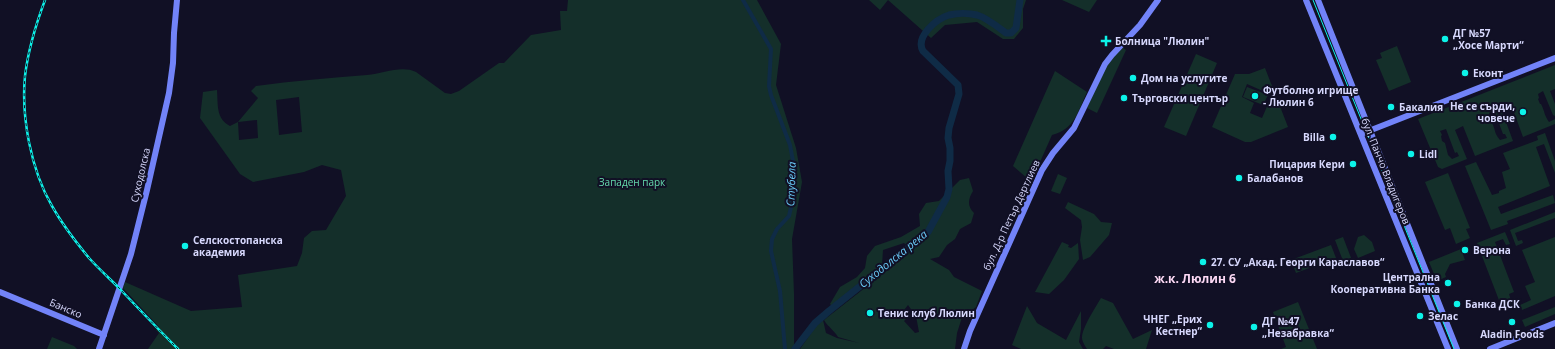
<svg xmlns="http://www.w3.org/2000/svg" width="1555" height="349" font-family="'Open Sans',sans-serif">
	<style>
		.green { fill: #142f2a; fill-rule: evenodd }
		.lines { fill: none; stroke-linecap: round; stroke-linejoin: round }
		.canal { stroke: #0f2b46; stroke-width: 4 }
		.river { stroke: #0f2b46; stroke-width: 7 }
		.secondary { stroke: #7283f8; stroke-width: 6 }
		.tram { stroke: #0cf3e9; stroke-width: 1 }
		.rail-casing { stroke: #0cf3e9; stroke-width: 2.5 }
		.rail { stroke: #111025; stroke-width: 1; stroke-dasharray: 3; stroke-linecap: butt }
		.poi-dot { fill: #0cf3e9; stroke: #111025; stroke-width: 1.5 }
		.labels { text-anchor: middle; stroke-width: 4; stroke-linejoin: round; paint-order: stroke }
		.poi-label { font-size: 10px; font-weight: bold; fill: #d7d8fd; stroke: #111025; text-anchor: start }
		.street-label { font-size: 10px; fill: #d7d8fd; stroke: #111025 }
		.park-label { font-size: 10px; fill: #65daac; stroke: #111025 }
		.water-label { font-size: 11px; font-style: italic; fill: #6acbf8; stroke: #111025 }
		.quarter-label { font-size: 12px; font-weight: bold; fill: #fdd9f5; stroke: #111025 }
	</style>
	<rect width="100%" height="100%" fill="#111025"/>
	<g class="green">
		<path d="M568 0H757L781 44 776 85 796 148 802 182 792 239 794 294V349H148L159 333 156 330 159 327 123 288 125 282 191 311 242 307 238 275 297 266 302 253 304 238 312 231 326 230 346 196 341 170 322 165 304 172 253 182 240 174 200 118 203 92 217 90C218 105 216 119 230 126L238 122 258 98 251 91 256 86C293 81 330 78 367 75 383 74 401 65 416 72L445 93 451 94 459 91 499 63H504L531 35 561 30 560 11H567ZM299 97 302 132 279 135 276 100ZM257 120 258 138 239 140 238 122Z"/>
		<polygon points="869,0 1026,0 1023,9 1023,28 1014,39 1003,39 977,22 945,25 931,38 888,0 880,10"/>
		<polygon points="1062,0 1097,0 1089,12"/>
		<polygon points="1397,46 1411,82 1389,91 1376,60 1382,58 1380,53"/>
		<polygon points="1122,47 1126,50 1097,113 1087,108 1106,65"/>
		<polygon points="1196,54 1217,63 1186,136 1164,127"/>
		<path d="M1555 65V89L1550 91 1555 104V116L1553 115 1543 91 1538 94 1539 98 1538 99 1540 104H1541C1545 112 1544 115 1549 122L1555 119V124L1523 137 1512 107 1502 111 1513 141 1475 156 1463 126 1455 130 1467 159 1442 169 1438 167 1418 119ZM1494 110 1503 134H1505L1507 138 1500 140C1494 133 1496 131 1492 123H1491L1489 118 1490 117 1489 113ZM1446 129 1455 153 1457 152 1459 156 1452 159 1448 155 1445 143 1442 141 1441 136 1442 135 1440 131Z"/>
		<path d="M1265 68 1288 127 1251 142H1245L1212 127 1235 74H1249ZM1247 84 1272 95 1262 118 1250 113 1254 103 1242 97Z"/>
		<path d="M1055 71 1087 92C1078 111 1075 129 1052 135L1036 171 1028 179 1013 166Z"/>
		<polygon points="1247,87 1268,95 1263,105 1243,97"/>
		<polygon points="1545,133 1555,161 1555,173 1544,144 1536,147 1550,186 1498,207 1501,214 1553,195 1555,203 1507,221 1508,224 1491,230 1465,166 1476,162 1492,195 1499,193 1499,191 1506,188 1502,172 1510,169 1503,153 1538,140 1537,136"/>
		<polygon points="1448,173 1470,228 1466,229 1470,238 1456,244 1450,228 1445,230 1425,182"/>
		<polygon points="1058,174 1067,178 1060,194 1051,191"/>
		<path d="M969 178 973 191C968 199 967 206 974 213L971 223 960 229 955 239 947 245 939 257 930 259 949 270 954 277 982 291 976 307 972 310 967 309 964 311 957 333 955 349H800L816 326 823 320 826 333 837 338 859 343 838 337C834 330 828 327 824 320L903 258 908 246 904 243 883 250 882 265 832 306 830 304 840 287 857 277 865 268 867 256 875 246 901 237 920 226 919 214 926 203 939 201 960 180ZM908 305 916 316 919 332 915 333 904 321 909 316 904 310Z"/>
		<polygon points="1068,202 1094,214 1101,222 1112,223 1109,235 1090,257 1083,260 1080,240 1082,227 1081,220 1065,208"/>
		<polygon points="1555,212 1555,218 1515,233 1518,241 1522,240 1523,243 1516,246 1510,230"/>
		<polygon points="1505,232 1510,244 1506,245 1503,239 1495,242 1514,292 1509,294 1512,304 1502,308 1477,243"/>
		<polygon points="1364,235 1372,242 1375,251 1358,258 1354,249 1358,237"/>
		<polygon points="1343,237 1353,263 1345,266 1335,240"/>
		<polygon points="1555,237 1555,296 1522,310 1520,305 1531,300 1525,286 1535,282 1522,250"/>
		<polygon points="1062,242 1069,245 1068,247 1071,248 1078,243 1079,259 1064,280 1049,294 1035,292"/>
		<polygon points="1331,245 1336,258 1296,273 1291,260"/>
		<polygon points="1461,249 1465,260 1450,264 1445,274 1446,277 1437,281 1429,262"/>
		<path d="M1101 298 1113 303 1133 339 1152 330 1146 349H1114L1106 346 1103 349H1087C1085 346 1082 341 1082 338 1082 327 1096 307 1101 298Z"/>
		<polygon points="1298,302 1317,349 1281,349 1286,347 1273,312"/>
		<polygon points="1027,306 1037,323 1066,340 1081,311 1081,329 1079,342 1083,349 1021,349 1012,345"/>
		<polygon points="1555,307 1555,314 1525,327 1522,320"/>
		<polygon points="52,337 74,346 77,349 47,349"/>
	</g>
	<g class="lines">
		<polyline class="canal" points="743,0 771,49 769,86 771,95 790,145 793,161 792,203 789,216 777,229 772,239 771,251 780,291 785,349"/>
		<path class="river" d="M795 349 815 323 829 311 928 232 947 197 949 189 948 171 950 161V148L948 138 949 128 959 94 958 85 923 51C915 37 936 19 949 15 957 13 969 13 977 15 987 18 998 27 1006 33H1011L1016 28 1020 0"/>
		<g class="secondary">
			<polyline points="1306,0 1448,349"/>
			<polyline points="1318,0 1457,349"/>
			<polyline points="1361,134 1555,58"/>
			<polyline points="0,292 104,335"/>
			<polyline points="99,349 131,254 147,190 169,93 173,63 174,33 177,0"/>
			<polyline points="964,349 970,331 1042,170 1053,153 1074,128 1105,64 1112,55 1140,25 1158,0"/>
			<polyline points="1490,349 1555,323"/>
		</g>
		<polyline class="tram" points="1313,0 1454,349"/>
		<defs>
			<path id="rail" d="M45 0C36 24 28 51 25 76 21 117 31 170 52 206 62 224 75 241 89 258 98 268 109 278 119 288 138 308 158 329 178 349"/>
		</defs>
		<use href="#rail" class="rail-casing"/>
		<use href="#rail" class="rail"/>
	</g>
	<g class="poi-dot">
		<circle cx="1445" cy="39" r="4"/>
		<path d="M1104 35h4v4h4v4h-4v4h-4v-4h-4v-4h4z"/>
		<circle cx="1465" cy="73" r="4"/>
		<circle cx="1133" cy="78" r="4"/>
		<circle cx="1255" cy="96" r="4"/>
		<circle cx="1124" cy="98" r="4"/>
		<circle cx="1391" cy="107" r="4"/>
		<circle cx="1523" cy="112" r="4"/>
		<circle cx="1333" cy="137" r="4"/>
		<circle cx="1411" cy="154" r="4"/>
		<circle cx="1353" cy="164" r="4"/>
		<circle cx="1239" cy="178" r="4"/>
		<circle cx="185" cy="246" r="4"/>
		<circle cx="1465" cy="250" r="4"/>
		<circle cx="1203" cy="262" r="4"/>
		<circle cx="1448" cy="283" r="4"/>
		<circle cx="1457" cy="304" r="4"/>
		<circle cx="870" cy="313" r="4"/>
		<circle cx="1420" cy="316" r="4"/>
		<circle cx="1512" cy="322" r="4"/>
		<circle cx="1210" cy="325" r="4"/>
		<circle cx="1254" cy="327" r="4"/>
	</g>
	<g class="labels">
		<g class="poi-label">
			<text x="1453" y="37">ДГ №57<tspan x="1453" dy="12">„Хосе Марти“</tspan></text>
			<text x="1115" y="45">Болница "Люлин"</text>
			<text x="1473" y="77">Еконт</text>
			<text x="1141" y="82">Дом на услугите</text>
			<text x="1263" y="94">Футболно игрище<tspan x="1263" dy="12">- Люлин 6</tspan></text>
			<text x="1132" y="102">Търговски център</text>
			<text x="1515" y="110" text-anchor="end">Не се сърди,<tspan x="1515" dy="12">човече</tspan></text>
			<text x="1399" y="111">Бакалия</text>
			<text x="1325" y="141" text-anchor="end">Billa</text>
			<text x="1419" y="158">Lidl</text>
			<text x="1345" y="168" text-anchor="end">Пицария Кери</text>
			<text x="1247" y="182">Балабанов</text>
			<text x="193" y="244">Селскостопанска<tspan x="193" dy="12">академия</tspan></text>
			<text x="1473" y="254">Верона</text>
			<text x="1211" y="266">27. СУ „Акад. Георги Караславов“</text>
			<text x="1440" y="281" text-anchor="end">Централна<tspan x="1440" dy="12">Кооперативна Банка</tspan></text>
			<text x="1465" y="308">Банка ДСК</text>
			<text x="878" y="317">Тенис клуб Люлин</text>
			<text x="1428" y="320">Зелас</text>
			<text x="1202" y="323" text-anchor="end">ЧНЕГ „Ерих<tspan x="1202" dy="12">Кестнер“</tspan></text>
			<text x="1262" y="325">ДГ №47<tspan x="1262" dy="12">„Незабравка“</tspan></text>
			<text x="1512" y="338" text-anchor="middle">Aladin Foods</text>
		</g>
		<g class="street-label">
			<text transform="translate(1386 171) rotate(68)" y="4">бул. Панчо Владигеров</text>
			<text transform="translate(140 175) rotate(-77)" y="4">Суходолска</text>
			<text transform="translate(1011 215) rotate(-65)" y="4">бул. Д-р Петър Дертлиев</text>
			<text transform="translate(66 308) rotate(23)" y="4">Банско</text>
		</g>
		<g class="park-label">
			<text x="632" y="186">Западен парк</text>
		</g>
		<g class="water-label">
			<text transform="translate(791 184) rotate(-88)" y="4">Стубела</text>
			<text transform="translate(893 259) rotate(-39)" y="4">Суходолска река</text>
		</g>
		<g class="quarter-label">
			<text x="1195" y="283">ж.к. Люлин 6</text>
		</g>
	</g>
</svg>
